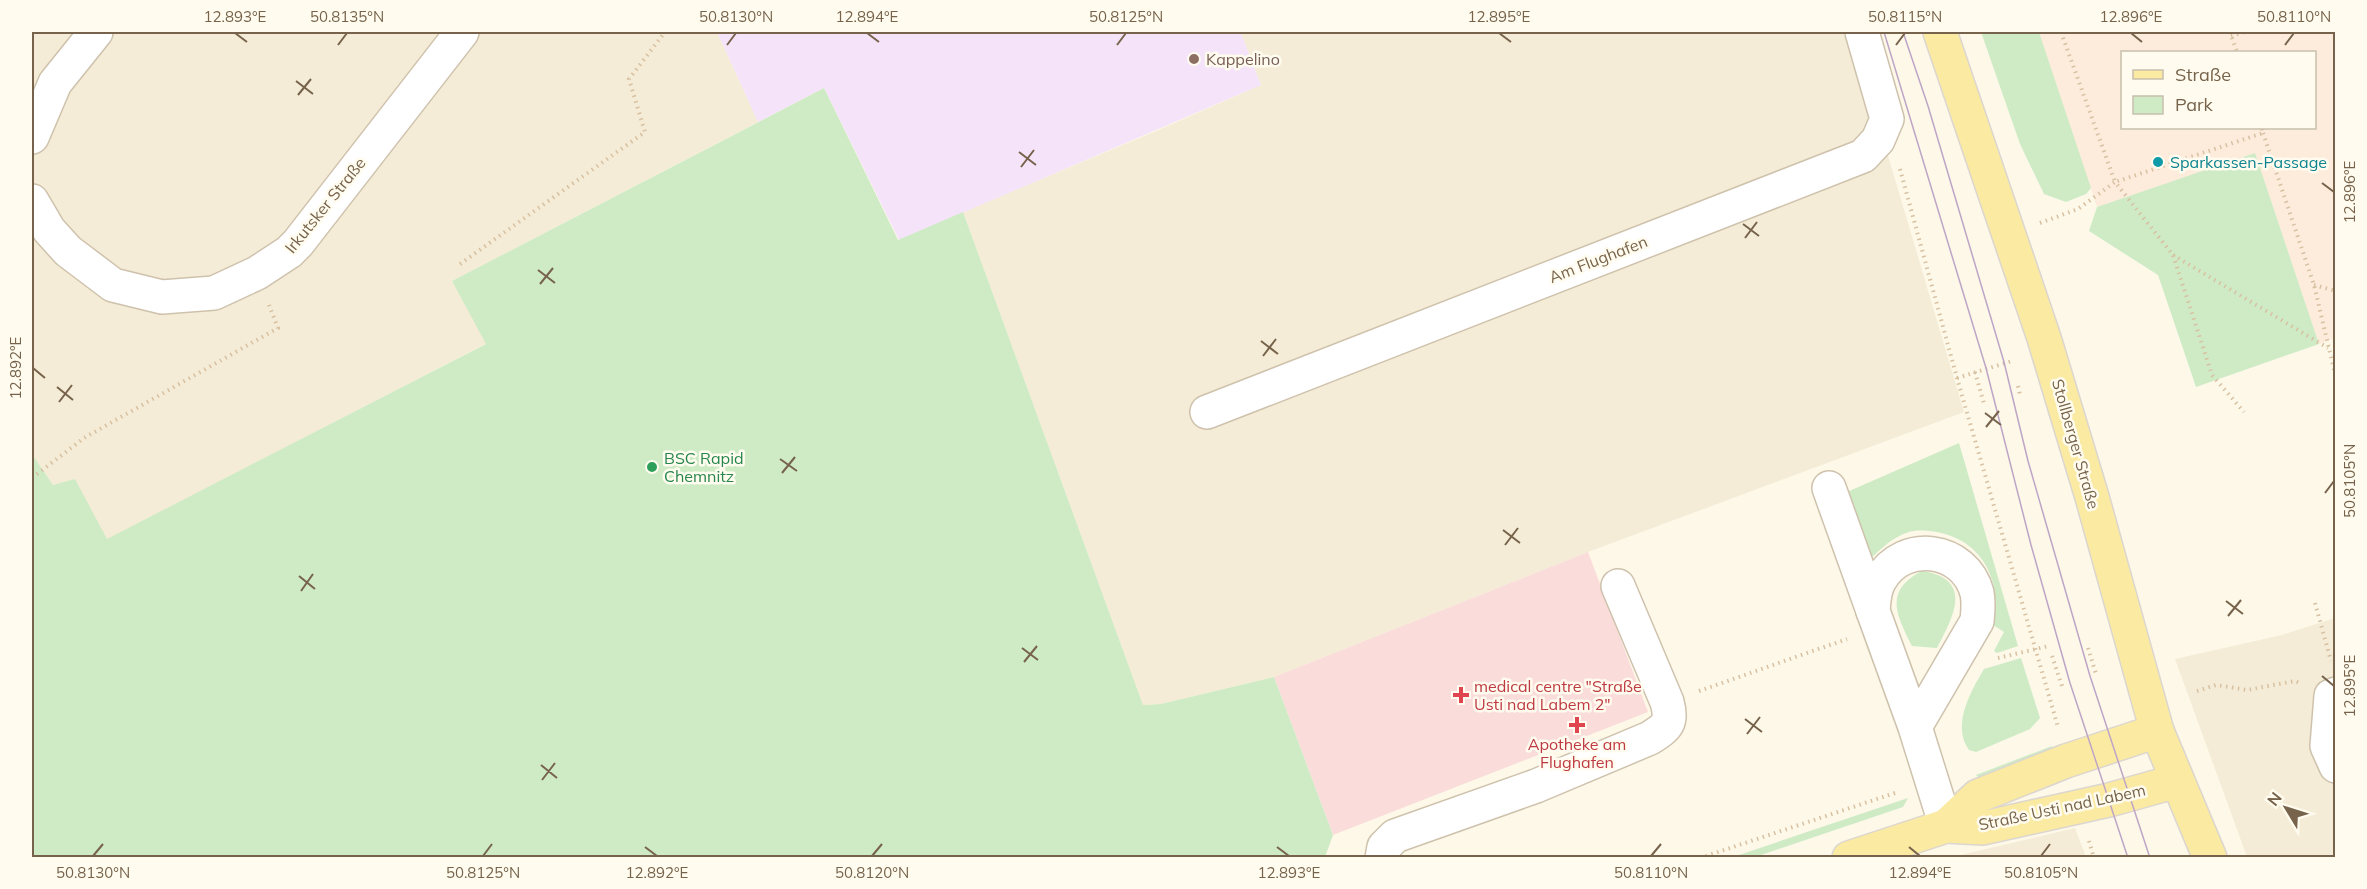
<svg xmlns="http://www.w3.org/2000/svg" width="2367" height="889" font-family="Mulish,sans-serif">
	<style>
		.residential { fill: #f4ecd6 }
		.commercial { fill: #fdecdc; fill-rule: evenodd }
		.education { fill: #f5e4f9 }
		.medical { fill: #fadddb }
		.green { fill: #ceebc6 }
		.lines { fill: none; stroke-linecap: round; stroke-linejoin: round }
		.minor-casing { stroke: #cfc2ad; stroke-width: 36 }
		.major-casing { stroke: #dcd6d0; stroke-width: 36 }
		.path { stroke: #d8c1a2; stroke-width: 4; stroke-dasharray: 1.5 4.5; stroke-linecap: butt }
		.minor { stroke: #fff; stroke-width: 33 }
		.major { stroke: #fbeaa1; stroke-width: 33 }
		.tram { stroke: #bea5c7; stroke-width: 1.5 }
		.ticks { fill: none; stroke: #77634b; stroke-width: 2 }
		.education-dot { fill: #8d6e63; stroke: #fffcef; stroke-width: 2 }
		.culture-dot { fill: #0f9aa8; stroke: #fffcef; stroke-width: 2 }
		.leisure-dot { fill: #2e9e5b; stroke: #fffcef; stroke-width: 2 }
		.health-dot { fill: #e0444e; stroke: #fffcef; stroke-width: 2 }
		.labels { text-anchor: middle; stroke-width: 5; stroke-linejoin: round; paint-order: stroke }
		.education-label { font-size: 16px; fill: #785e54; stroke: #fffcef; text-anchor: start }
		.culture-label { font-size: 16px; fill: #0d838f; stroke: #fffcef; text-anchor: start }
		.street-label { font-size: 16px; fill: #77634b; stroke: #fffcef }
		.leisure-label { font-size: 16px; fill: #27864d; stroke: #fffcef; text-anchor: start }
		.health-label { font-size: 16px; fill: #be3a42; stroke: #fffcef; text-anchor: start }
		.neatline { fill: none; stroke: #77634b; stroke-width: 2 }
		.ticks-label { font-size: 15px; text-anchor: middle; fill: #77634b }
	</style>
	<rect width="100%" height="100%" fill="#fdf8e8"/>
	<g class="residential">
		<polygon points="32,32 717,32 758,122 452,281 487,343 107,540 75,480 53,485 32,454"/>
		<polygon points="1244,32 1843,32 1889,159 1964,412 1588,552 1274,677 1161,704 1143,705 963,212 1161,129 1261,85 1241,33"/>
		<polygon points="2335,618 2335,857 2247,857 2175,659 2282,635"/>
		<polygon points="2075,828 2086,857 1952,857"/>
	</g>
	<path class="commercial" d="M2039 32H2335V338L2319 344 2255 154 2097 207ZM2122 52H2314V128H2122Z"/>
	<polygon class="education" points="717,32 1244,32 1241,33 1261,85 899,240 824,88 758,122"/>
	<polygon class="medical" points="1588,552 1648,712 1333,835 1274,677"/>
	<g class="green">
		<polygon points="1981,32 2039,32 2091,188 2086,194 2066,202 2044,194 2020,144"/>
		<polygon points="824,88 898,240 963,212 1143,705 1161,704 1274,677 1333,835 1325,857 32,857 32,454 53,485 75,479 107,539 486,344 452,281"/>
		<polygon points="2255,153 2319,344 2196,387 2158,275 2089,231 2097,207"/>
		<path d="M1959 443 2018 646 1997 653 1994 651 2004 632 1993 625C2002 585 1986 546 1945 534 1934 531 1920 529 1909 532 1893 537 1883 547 1871 558L1847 492Z"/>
		<path d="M1922 571C1974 579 1954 616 1937 648L1912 646C1897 615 1883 591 1922 571Z"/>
		<path d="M2021 658 2040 718 2030 729 1976 752 1969 750C1951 725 1971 691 1984 669Z"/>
		<polygon points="2052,746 2054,752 1981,780 1976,775"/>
		<polygon points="1908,798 1903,807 1755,857 1733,857"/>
	</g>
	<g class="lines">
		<defs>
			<g id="minor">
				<polyline points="32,137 55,83 96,32"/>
				<polyline points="32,201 49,230 68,251 113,285 162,297 214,293 257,273 289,252 298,243 462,32"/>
				<polyline points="1207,412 1863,156 1878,140 1887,119 1862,32"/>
				<polyline points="1829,488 1873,611"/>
				<polyline points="2336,694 2331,696 2327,746 2336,766"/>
				<path d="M1915 727 1977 621C1978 611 1979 602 1977 593 1965 547 1903 539 1880 580 1874 589 1874 601 1873 611L1915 727 1946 826"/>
				<path d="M1382 858 1384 847 1395 836 1536 786 1650 738C1667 727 1673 723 1667 702L1618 586"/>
			</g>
			<g id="major">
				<polyline points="1940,32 2044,338 2092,497 2157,731 2210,858"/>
				<polyline points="1946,826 1978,796 2066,761 2157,731"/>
				<polyline points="1849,858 1946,826 1983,828 2109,800 2177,781"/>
			</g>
		</defs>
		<use href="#minor" class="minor-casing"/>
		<use href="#major" class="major-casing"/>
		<g class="path">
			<polyline points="2061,32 2115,182 2263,133 2262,128"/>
			<polyline points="2230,32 2237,52"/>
			<polyline points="2231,36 2244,32"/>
			<polyline points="2263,133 2314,285 2336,378"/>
			<polyline points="1900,169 1957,378 2058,727"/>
			<polyline points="2040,223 2078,209 2115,182 2173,255 2212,375 2244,412"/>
			<polyline points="2173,255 2328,348"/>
			<polyline points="460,264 645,132 629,79 665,32"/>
			<polyline points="2314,285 2336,291"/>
			<polyline points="1975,372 1984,404"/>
			<polyline points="1957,378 2012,361"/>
			<polyline points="2018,386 2020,395"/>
			<polyline points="32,478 84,438 278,328 269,305"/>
			<polyline points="2315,603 2331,661"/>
			<polyline points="2088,648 2096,674"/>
			<polyline points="2052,656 2062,686"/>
			<polyline points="1998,658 2049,646"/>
			<polyline points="1699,691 1847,639"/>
			<polyline points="2197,691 2216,685 2247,690 2295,681 2300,683"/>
			<polyline points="2089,841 2094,858"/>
			<polyline points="1700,858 1898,792"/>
		</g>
		<use href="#minor" class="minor"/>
		<use href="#major" class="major"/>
		<g class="tram">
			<polyline points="1884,32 1986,368 2031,545 2070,683 2128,858"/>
			<polyline points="1903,32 1928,106 2004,362 2028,461 2090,676 2150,858"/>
		</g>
	</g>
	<path class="ticks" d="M235 33 247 42M867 33 879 42M1499 33 1511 42M2131 33 2142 42M338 45 347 33M727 45 736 33M1117 45 1126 33M1896 45 1905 33M2285 45 2294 33M296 81 313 94M298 95 311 79M1019 152 1036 165M1021 167 1034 150M2322 183 2334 192M1743 224 1759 236M1745 238 1757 222M538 270 555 283M540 284 553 268M1261 341 1278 354M1263 356 1276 339M33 368 45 378M57 387 73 400M59 402 72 385M1985 413 2001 425M1986 427 1999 411M780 459 797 471M782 473 795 457M2325 493 2334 481M1503 530 1520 543M1505 545 1518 528M299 576 315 589M301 591 313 574M2226 601 2243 614M2228 616 2241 600M1022 648 1038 660M1024 662 1037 646M2322 676 2334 686M1745 719 1762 732M1747 734 1760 717M541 765 557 778M542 780 555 763M645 847 657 856M1277 847 1289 856M1909 847 1920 856M93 856 103 844M483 856 492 844M872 856 882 844M1651 856 1661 844M2041 856 2050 844"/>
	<circle class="education-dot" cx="1194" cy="59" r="6"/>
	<circle class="culture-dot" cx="2158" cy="162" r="6"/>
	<circle class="leisure-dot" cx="652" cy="467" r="6"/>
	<g class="health-dot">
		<path d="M1458 686h6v6h6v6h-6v6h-6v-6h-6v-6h6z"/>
		<path d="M1574 716h6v6h6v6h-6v6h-6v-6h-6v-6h6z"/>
	</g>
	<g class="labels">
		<g class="education-label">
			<text x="1206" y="65">Kappelino</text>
		</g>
		<g class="culture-label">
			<text x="2170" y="168">Sparkassen-Passage</text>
		</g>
		<g class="street-label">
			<text transform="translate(325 205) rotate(-51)" y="6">Irkutsker Straße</text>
			<text transform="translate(1598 259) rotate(-21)" y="6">Am Flughafen</text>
			<text transform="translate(2076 444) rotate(74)" y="6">Stollberger Straße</text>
			<text transform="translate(2062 807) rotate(-12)" y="6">Straße Usti nad Labem</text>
		</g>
		<g class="leisure-label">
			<text x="664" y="464">BSC Rapid<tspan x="664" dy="18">Chemnitz</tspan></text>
		</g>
		<g class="health-label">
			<text x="1474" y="692">medical centre "Straße<tspan x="1474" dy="18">Usti nad Labem 2"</tspan></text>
			<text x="1577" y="750" text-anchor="middle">Apotheke am<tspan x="1577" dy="18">Flughafen</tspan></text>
		</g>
	</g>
	<rect width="2367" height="889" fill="none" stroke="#fffcef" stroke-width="66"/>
	<rect x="2121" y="51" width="195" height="78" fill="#fffcef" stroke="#c9bfad" stroke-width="1.5"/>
	<rect x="2133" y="70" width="30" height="9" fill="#fbeaa1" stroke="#c9bfad" stroke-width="1.5"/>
	<text x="2175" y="81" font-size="18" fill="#77634b">Straße</text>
	<rect x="2133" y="96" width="30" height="18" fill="#ceebc6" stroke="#c9bfad" stroke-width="1.5"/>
	<text x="2175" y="111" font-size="18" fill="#77634b">Park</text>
	<g transform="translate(2286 808) rotate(308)" stroke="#fffcef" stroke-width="4.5" paint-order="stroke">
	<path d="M0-4.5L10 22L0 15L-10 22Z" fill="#77634b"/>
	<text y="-9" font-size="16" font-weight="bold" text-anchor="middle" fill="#77634b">N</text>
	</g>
	<rect x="33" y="33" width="2301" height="823" class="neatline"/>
	<g class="ticks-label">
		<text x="235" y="22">12.893°E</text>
		<text x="347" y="22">50.8135°N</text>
		<text x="736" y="22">50.8130°N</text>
		<text x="867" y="22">12.894°E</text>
		<text x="1126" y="22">50.8125°N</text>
		<text x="1499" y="22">12.895°E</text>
		<text x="1905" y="22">50.8115°N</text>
		<text x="2131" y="22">12.896°E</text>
		<text x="2294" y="22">50.8110°N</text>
		<text transform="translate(2350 192) rotate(-90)" y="5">12.896°E</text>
		<text transform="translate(16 368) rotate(-90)" y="5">12.892°E</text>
		<text transform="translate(2350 481) rotate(-90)" y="5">50.8105°N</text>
		<text transform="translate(2350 686) rotate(-90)" y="5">12.895°E</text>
		<text x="93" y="878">50.8130°N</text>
		<text x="483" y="878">50.8125°N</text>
		<text x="657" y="878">12.892°E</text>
		<text x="872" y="878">50.8120°N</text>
		<text x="1289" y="878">12.893°E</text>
		<text x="1651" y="878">50.8110°N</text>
		<text x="1920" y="878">12.894°E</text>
		<text x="2041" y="878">50.8105°N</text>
	</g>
</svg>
